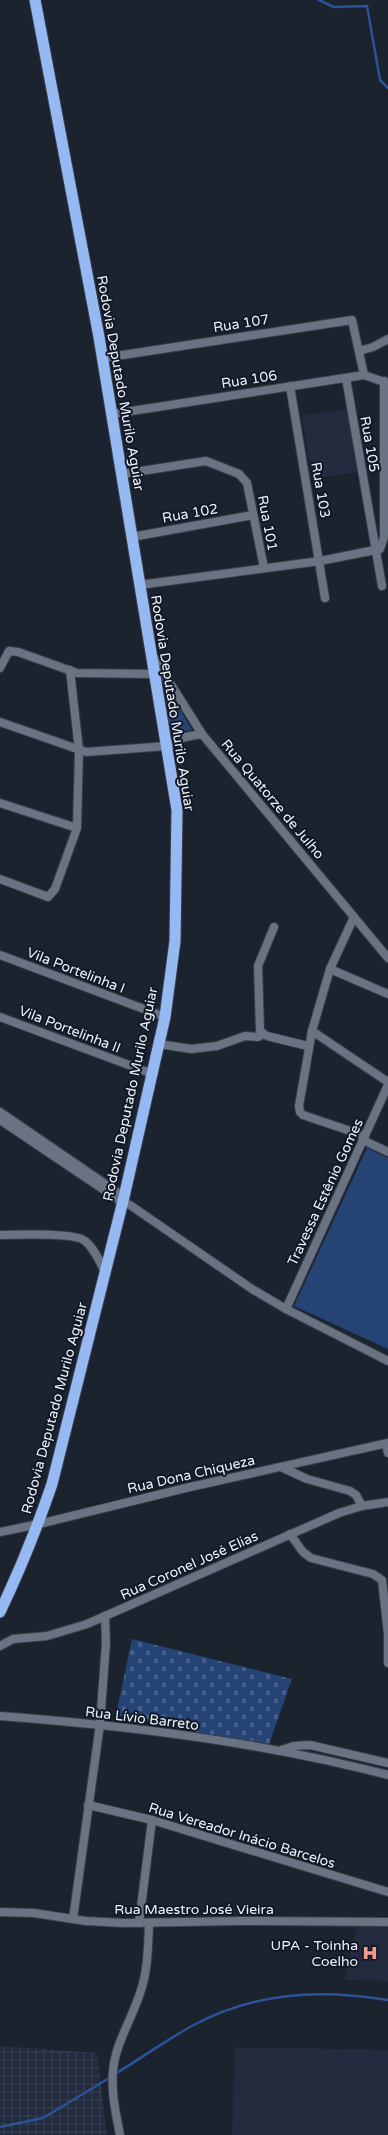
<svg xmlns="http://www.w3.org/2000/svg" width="388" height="2135" font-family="'Varela Round',sans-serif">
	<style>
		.built { fill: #222c3e }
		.industrial { fill: url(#industrial-grid) }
		.cemetery { fill: url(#cemetery-stones) }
		.park { fill: #264376 }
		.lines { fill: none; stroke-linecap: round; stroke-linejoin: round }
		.stream { stroke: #2b539a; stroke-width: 2.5 }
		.minor-casing { stroke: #393e49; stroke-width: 10 }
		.highway-casing { stroke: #393e49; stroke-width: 13 }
		.minor { stroke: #697382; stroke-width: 8 }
		.highway { stroke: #96b9f4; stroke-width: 11 }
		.labels { text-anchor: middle; stroke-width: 4; stroke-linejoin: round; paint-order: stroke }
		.street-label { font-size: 14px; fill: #ecf1fa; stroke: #121926 }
		.poi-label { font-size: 14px; fill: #ecf1fa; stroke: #121926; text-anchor: end }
	</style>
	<defs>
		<pattern id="industrial-grid" width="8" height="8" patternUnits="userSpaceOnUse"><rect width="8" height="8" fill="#222c3e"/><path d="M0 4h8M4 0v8" fill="none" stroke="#384151"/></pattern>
		<pattern id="cemetery-stones" width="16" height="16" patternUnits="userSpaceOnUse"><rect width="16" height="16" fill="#264376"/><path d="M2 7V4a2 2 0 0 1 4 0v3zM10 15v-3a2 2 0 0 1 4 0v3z" fill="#465f8a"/></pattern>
	</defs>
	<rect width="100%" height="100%" fill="#1b232f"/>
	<g class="built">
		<polygon points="347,409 357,472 312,479 302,416"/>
		<polygon points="357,1925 388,1925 388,1981 345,1980"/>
		<polygon points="235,2047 388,2050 388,2135 232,2135"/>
	</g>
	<polygon class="industrial" points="0,2046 97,2053 107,2135 0,2135"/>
	<polygon class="cemetery" points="132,1639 292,1679 268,1747 116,1715"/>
	<g class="park">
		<polygon points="160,676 192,730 177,732 168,739"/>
		<polygon points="367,1148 388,1158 388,1349 294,1306"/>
	</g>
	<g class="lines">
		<g class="stream">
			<polyline points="319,0 334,7 367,6 380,80 388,88"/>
			<path d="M115 2074C140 2059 165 2041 190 2027 253 1992 318 1989 388 2000"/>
			<polyline points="0,2127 43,2118 111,2077"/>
		</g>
		<defs>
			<g id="minor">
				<polyline points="359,351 373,347 388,339"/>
				<polyline points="103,358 352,320 364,375"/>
				<polyline points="346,378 382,586"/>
				<polyline points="290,386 325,598"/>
				<polyline points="112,414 364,375 387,383"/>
				<polyline points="122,474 206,461 239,474 247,483 264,568"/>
				<polyline points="132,537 253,515"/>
				<polyline points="139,585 320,561 380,549 384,537 384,381"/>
				<polyline points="153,656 202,734 388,958"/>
				<polyline points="0,668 9,651 18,652 77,673 153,674"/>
				<polyline points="0,722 86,752 167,746 185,737 202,734"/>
				<polyline points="0,803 77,828"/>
				<polyline points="0,879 48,897 55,889 77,828 79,750 70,670"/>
				<polyline points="354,917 330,969 312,1031 299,1106 300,1112 303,1115 365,1136"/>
				<polyline points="274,927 258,966 260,1031 267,1036 308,1046"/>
				<polyline points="0,955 165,1017"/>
				<polyline points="330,969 388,994"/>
				<polyline points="0,1017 153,1074"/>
				<polyline points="312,1031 388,1082"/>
				<polyline points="159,1044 191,1049 217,1046 245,1036 258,1037 263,1034"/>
				<polyline points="0,1112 117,1192"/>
				<polyline points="0,1120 122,1202 130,1205 252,1289 286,1309 388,1361"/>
				<polyline points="363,1140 388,1152"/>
				<path d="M0 1235C17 1235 75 1232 85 1241 94 1248 100 1262 105 1272"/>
				<polyline points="286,1309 388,1085"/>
				<polyline points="386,1444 388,1453"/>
				<polyline points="281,1467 307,1479 350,1491 356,1495 362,1506"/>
				<polyline points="0,1532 39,1524 190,1487 388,1443"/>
				<polyline points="290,1534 303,1552 311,1558 373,1574 382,1580 388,1634 388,1663"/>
				<polyline points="0,1646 13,1639 47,1636 87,1624 339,1513 362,1506 388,1502"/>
				<path d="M0 1716C131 1726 261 1742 388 1775"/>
				<polyline points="281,1750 294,1746 310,1745 388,1763"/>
				<polyline points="88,1805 152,1820 388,1892"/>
				<polyline points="0,1912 34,1913 86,1921 124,1923 239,1921 388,1922"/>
				<polyline points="73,1919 100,1724 106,1643 105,1616"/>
				<polyline points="139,1923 152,1820"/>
				<path d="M120 2135C116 2114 111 2093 113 2071 115 2044 132 2019 140 1993 148 1972 148 1946 149 1924"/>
			</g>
			<path id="highway" d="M0 1612C20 1570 37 1528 52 1484L124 1197 165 1017 175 941 177 810 99 337 35 0"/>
		</defs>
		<use href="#minor" class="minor-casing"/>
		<use href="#highway" class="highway-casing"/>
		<use href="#minor" class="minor"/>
		<use href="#highway" class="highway"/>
	</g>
	<defs>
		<symbol id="hospital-bare" viewBox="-9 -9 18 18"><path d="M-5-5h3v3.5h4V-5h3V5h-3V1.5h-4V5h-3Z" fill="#f49d8d" stroke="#121926" stroke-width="2.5" paint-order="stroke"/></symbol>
	</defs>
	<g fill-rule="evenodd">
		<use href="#hospital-bare" x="359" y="1942" width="22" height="22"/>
	</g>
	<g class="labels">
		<g class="street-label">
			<text transform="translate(241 323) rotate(-9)" y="5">Rua 107</text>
			<text transform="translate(249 379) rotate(-9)" y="5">Rua 106</text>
			<text transform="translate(121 383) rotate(80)" y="5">Rodovia Deputado Murilo Aguiar</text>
			<text transform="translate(370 444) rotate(80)" y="5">Rua 105</text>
			<text transform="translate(321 490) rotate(80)" y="5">Rua 103</text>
			<text transform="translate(190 513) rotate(-10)" y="5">Rua 102</text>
			<text transform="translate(268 523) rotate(79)" y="5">Rua 101</text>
			<text transform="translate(173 703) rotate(81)" y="5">Rodovia Deputado Murilo Aguiar</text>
			<text transform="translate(273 799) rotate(50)" y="5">Rua Quatorze de Julho</text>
			<text transform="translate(76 970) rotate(21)" y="5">Vila Portelinha I</text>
			<text transform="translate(70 1029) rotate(21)" y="5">Vila Portelinha II</text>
			<text transform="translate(130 1094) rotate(-78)" y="5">Rodovia Deputado Murilo Aguiar</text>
			<text transform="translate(325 1192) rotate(-65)" y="5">Travessa Estênio Gomes</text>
			<text transform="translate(54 1408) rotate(-75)" y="5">Rodovia Deputado Murilo Aguiar</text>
			<text transform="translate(191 1474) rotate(-13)" y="5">Rua Dona Chiqueza</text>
			<text transform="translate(189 1565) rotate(-24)" y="5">Rua Coronel José Elias</text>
			<text transform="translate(142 1718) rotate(7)" y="5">Rua Lívio Barreto</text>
			<text transform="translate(242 1835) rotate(17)" y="5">Rua Vereador Inácio Barcelos</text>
			<text x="194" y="1914">Rua Maestro José Vieira</text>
		</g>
		<g class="poi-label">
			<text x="358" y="1950">UPA - Toinha<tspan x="358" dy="16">Coelho</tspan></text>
		</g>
	</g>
</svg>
